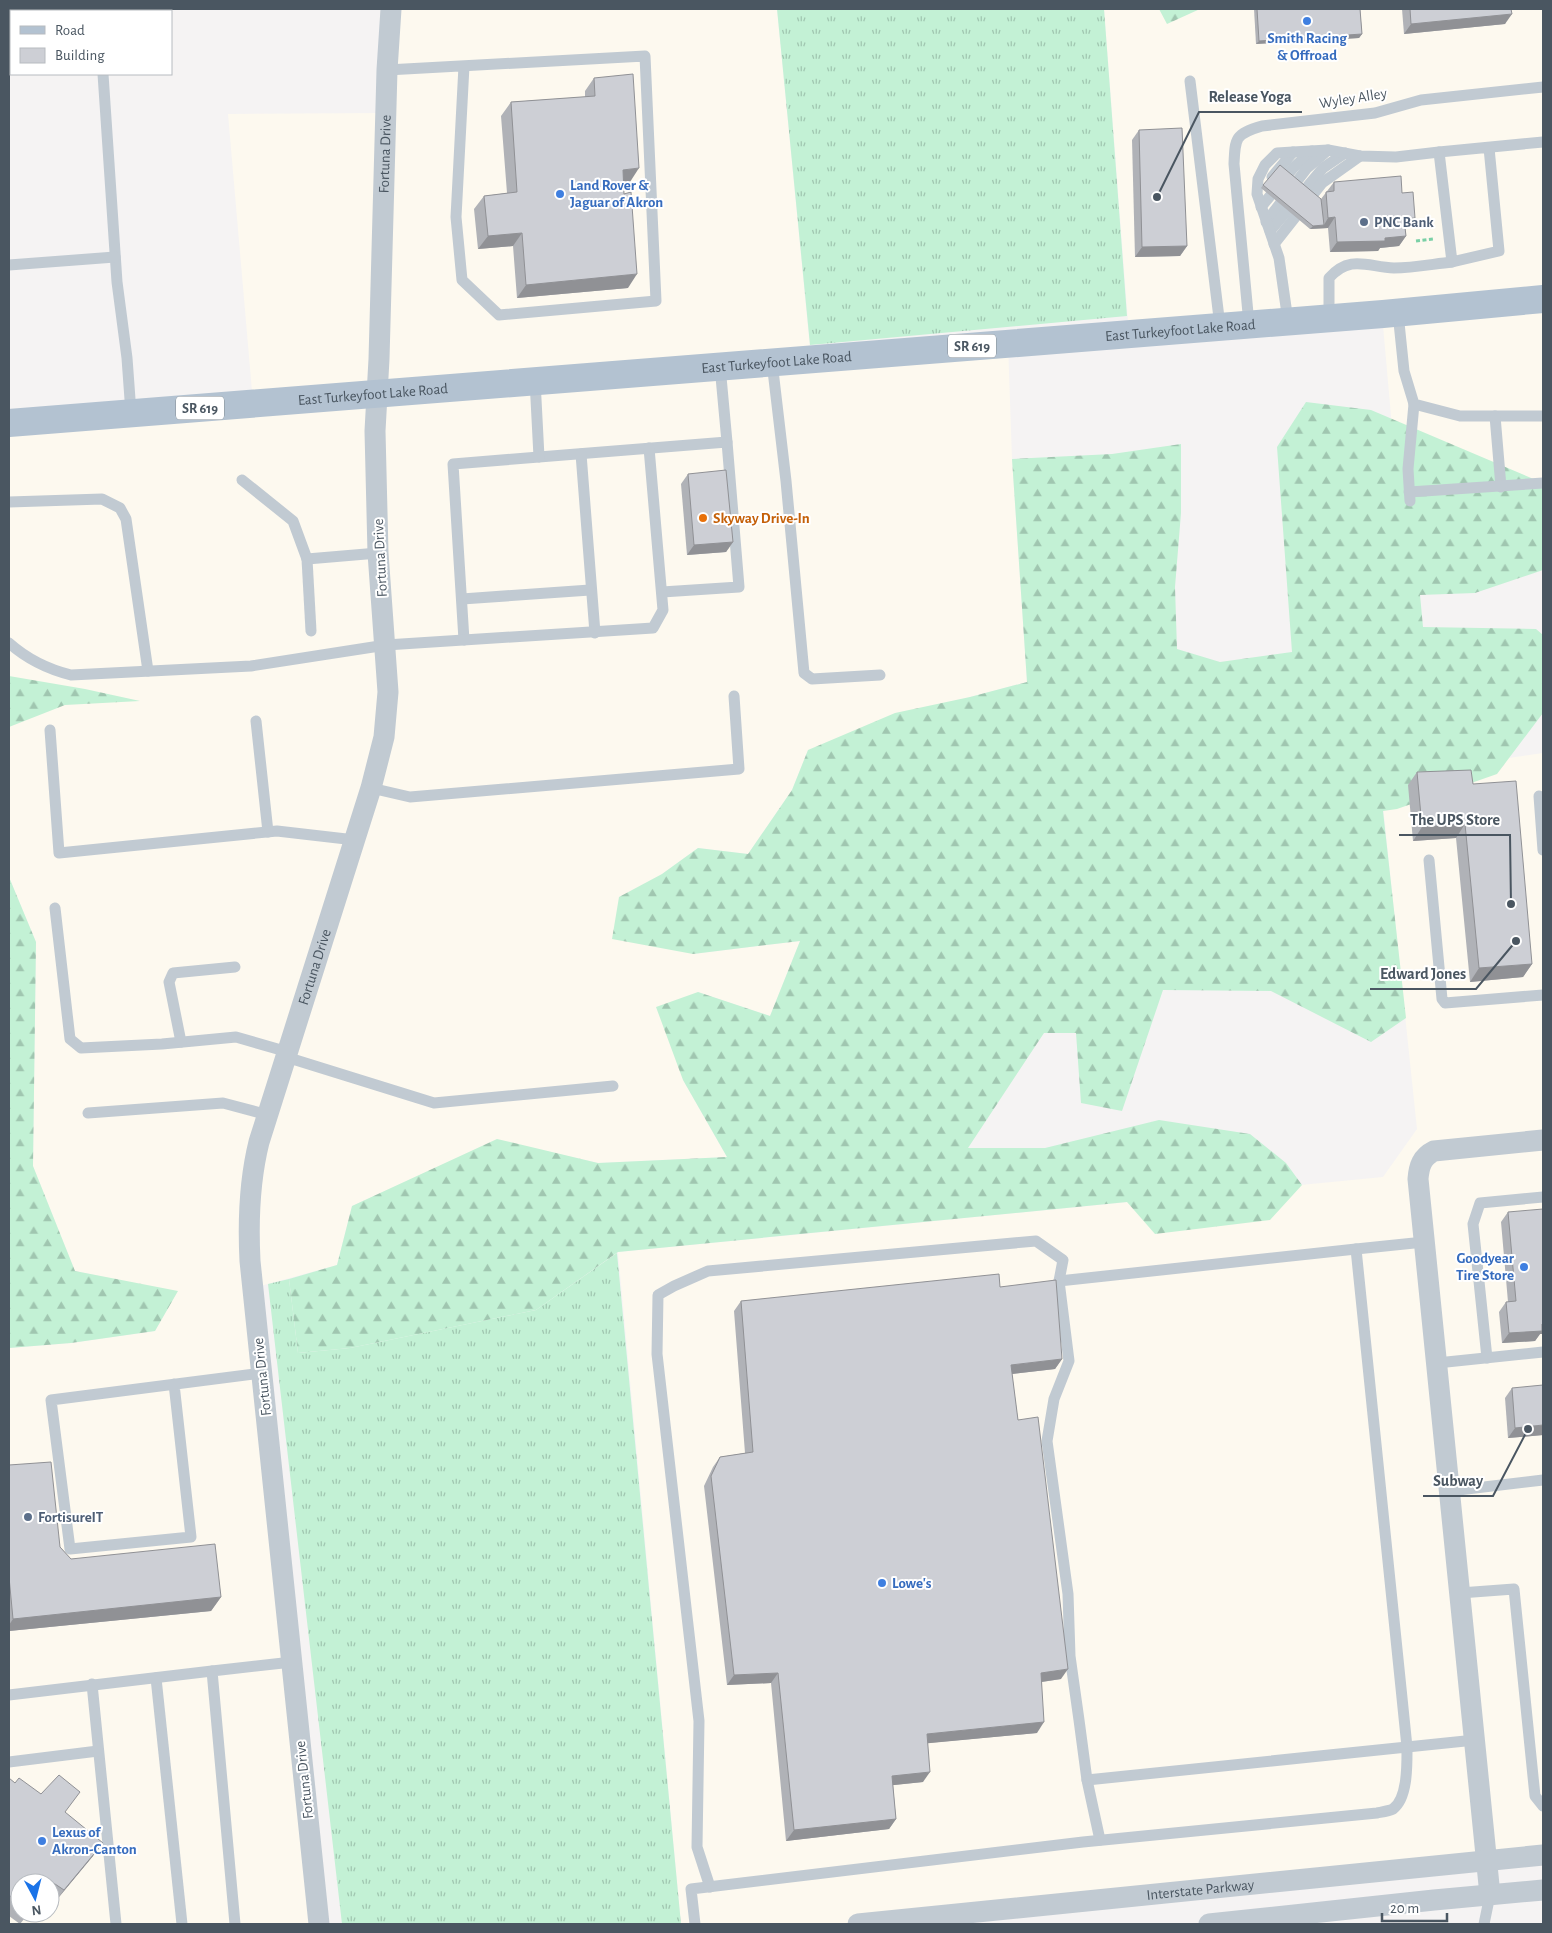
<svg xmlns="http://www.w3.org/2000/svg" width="1552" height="1933" font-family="'Alegreya Sans',sans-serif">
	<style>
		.commercial { fill: #fdf9ef; fill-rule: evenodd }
		.grass { fill: url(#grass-tufts) }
		.forest { fill: url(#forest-firs) }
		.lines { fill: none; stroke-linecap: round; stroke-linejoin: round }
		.path { stroke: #7ad0a6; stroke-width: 3; stroke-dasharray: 4 2.5; stroke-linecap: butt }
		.service { stroke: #c1cad2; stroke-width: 11 }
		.minor { stroke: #c1cad2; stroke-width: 21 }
		.primary { stroke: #b3c2d1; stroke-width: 28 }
		.wall { fill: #b0b2b7 }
		.shaded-wall { fill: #909195 }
		.building { fill: #cdcfd5; stroke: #909195 }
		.shop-dot { fill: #3f7fe0; stroke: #fff; stroke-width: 2 }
		.service-dot { fill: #5c6f8a; stroke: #fff; stroke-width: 2 }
		.food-dot { fill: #e8710a; stroke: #fff; stroke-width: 2 }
		.labels { text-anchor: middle; stroke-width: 4; stroke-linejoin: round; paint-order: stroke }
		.shield { fill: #fff; stroke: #808990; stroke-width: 1 }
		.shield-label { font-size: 14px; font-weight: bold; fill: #4a5661 }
		.shop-label { font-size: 15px; font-weight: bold; fill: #366cbe; stroke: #fff; text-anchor: start }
		.street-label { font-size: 15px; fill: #4a5661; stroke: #fff }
		.service-label { font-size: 15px; font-weight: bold; fill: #4e5e75; stroke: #fff; text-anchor: start }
		.food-label { font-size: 15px; font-weight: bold; fill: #c56008; stroke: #fff; text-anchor: start }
		.leader { fill: none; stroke: #4a5661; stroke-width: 2 }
		.callout-dot { fill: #4a5661; stroke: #fff; stroke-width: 2 }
		.callout-label { font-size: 16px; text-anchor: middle; font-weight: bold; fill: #4a5661; stroke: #fff; stroke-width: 4; stroke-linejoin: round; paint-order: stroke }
	</style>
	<defs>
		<pattern id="grass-tufts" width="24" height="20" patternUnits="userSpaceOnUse" patternTransform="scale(1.25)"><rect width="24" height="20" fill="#c3f1d5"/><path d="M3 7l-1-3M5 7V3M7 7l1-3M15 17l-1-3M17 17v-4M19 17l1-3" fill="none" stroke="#a0c6b0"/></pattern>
		<pattern id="forest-firs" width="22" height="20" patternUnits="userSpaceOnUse" patternTransform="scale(1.25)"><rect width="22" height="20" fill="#c3f1d5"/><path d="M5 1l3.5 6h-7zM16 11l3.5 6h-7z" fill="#a0c6b0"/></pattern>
	</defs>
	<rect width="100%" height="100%" fill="#f5f3f3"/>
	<g class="commercial">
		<path d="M391 9H777L811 358 1008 343 1012 459 1027 682 970 697 808 750 792 790 748 854 698 848 662 874 693 954 800 941 770 1016 698 992 683 1080 727 1157 598 1163 497 1140 352 1206 337 1265 253 1288 321 1924H9V1348L71 1343 155 1331 177 1292 75 1271 33 1166 36 942 9 877V423L252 391 228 114 386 113ZM20 1883H50V1913H20Z"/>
		<polygon points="1104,9 1543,9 1543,539 1402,540 1382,314 1129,334"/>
		<polygon points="1543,753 1543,1855 858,1924 681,1924 618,1252 1383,1177 1417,1129 1380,777"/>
	</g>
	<g class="grass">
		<polygon points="777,9 1104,9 1127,316 810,345"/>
		<polygon points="617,1253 681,1924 342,1924 268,1284 289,1279 298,1353 350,1348 536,1310"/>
	</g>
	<g class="forest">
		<polygon points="1159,9 1200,9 1167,24"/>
		<polygon points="1306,402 1371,410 1543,483 1543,570 1475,593 1420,595 1423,627 1536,629 1543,635 1543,713 1497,774 1397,809 1383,811 1406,1018 1371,1042 1271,991 1163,990 1122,1111 1081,1103 1076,1033 1044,1033 968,1148 1045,1148 1159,1120 1250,1134 1286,1163 1302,1185 1270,1220 1155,1234 1127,1202 618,1252 536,1310 350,1348 298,1353 289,1279 337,1265 352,1206 497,1139 598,1163 727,1157 683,1080 656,1007 698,992 770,1016 800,941 693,954 612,939 619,897 662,874 698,848 748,854 792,790 808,750 895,713 970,697 1027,682 1012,459 1112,454 1181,444 1181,513 1175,587 1177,649 1220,662 1292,652 1277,447"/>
		<polygon points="9,676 85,689 140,701 65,705 9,727"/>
		<polygon points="9,877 36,942 33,1166 75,1271 178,1291 155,1331 71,1343 9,1348"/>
	</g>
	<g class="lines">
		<polyline class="path" points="1416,241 1433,239"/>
		<g class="service">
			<polyline points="104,11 104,9"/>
			<polyline points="387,70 645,56 656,301 499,315 462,280 456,217 464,66"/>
			<polyline points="103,74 117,282 127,358 131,413"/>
			<polyline points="1190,81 1220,326"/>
			<polyline points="1489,148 1499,251 1452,262 1439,152 1543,142"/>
			<polyline points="1272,177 1293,152"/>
			<polyline points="1261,207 1294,167 1312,151"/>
			<polyline points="1266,222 1307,168 1328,150"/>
			<polyline points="1270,231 1323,168 1345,153"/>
			<polyline points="1274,244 1322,183 1360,156"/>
			<polyline points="9,265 115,257"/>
			<polyline points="1398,313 1404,371 1414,404 1460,416 1543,416"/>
			<path d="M1329 318V278C1350 254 1368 267 1394 268 1413 268 1433 264 1452 262"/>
			<polyline points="1288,321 1279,258 1257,194 1258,179 1265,165 1277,153 1293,152 1328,150 1360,156 1396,157 1439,152"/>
			<path d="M1249 324 1234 164C1235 138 1235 134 1262 126L1375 113 1421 100 1543 87"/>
			<polyline points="772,362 786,481 804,673 812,679 880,675"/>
			<polyline points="535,380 539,457 727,442 720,366"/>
			<polyline points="1495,416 1501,487"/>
			<polyline points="581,454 595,633"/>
			<polyline points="242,480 293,521 307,559 378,553"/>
			<polyline points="1409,492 1543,483"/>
			<polyline points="1410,501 1408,469 1414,404"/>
			<polyline points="9,502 102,499 120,508 126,519 148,671"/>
			<polyline points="307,559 311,631"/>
			<polyline points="662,592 739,587 727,442"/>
			<polyline points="462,599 590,590"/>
			<polyline points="464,640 453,464 539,457"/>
			<path d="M9 643C27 659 47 669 71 675L251 666 386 645 653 628 663 610 649 448"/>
			<polyline points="256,721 268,832"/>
			<polyline points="50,730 59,853 277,831 355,840"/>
			<polyline points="371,788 410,797 739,769 734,696"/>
			<polyline points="1539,796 1543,850"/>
			<polyline points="1429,860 1442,999 1445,1003 1543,995"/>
			<polyline points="55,908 70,1039 81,1048 162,1044 236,1037 288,1052"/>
			<polyline points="181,1042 169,982 173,973 235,967"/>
			<polyline points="286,1057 434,1103 613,1086"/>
			<polyline points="88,1113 223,1103 268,1115"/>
			<polyline points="1424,1242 1356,1249 1401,1688 1407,1747 1475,1740"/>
			<polyline points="1487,1358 1473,1224 1480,1203 1543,1197"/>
			<polyline points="1437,1363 1543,1352"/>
			<polyline points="174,1384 191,1537 70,1549 51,1400 262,1373"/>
			<polyline points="1450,1491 1543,1480"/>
			<polyline points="1460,1593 1514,1589 1535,1796 1543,1806"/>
			<polyline points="156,1678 182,1924"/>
			<polyline points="92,1684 116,1924"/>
			<polyline points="9,1695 212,1671"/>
			<polyline points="9,1762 98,1751"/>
			<polyline points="1100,1840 1087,1780 1079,1720 1070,1656 1068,1594 1047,1441 1054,1399 1069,1361 1059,1281 1356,1249"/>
			<polyline points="710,1887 697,1847 699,1721 657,1354 658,1295 674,1286 708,1271 1036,1241 1063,1260 1059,1281"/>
			<polyline points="235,1924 212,1671 292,1662"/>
			<path d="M695 1924 691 1889 1083 1842 1377 1813C1382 1812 1389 1811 1393 1809 1408 1798 1407 1764 1407 1747L1087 1780"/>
			<polyline points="1484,1924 1490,1895"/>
		</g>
		<g class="minor">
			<path d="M1490 1895 1418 1179C1419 1166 1422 1157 1434 1151L1543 1140"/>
			<path id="s1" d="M319 1924 250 1261C248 1221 249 1182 259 1142L371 788 384 737 388 692 378 553 375 431 379 359 387 70 391 9"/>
			<path id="s2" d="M858 1924 1543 1855"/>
			<polyline points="1209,1924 1434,1900 1543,1890"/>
		</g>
		<path class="primary" id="s3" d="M9 423 1383 314 1543 299"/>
	</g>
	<g class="wall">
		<polygon points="1254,9 1360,9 1362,34 1359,38 1256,44"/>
		<polygon points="1402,9 1511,9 1505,24 1404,34"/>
		<polygon points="594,78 630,182 623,182 628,288 517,298 513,246 478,249 474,209 484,196 507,193 501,116 511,102 585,97 585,91"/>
		<polygon points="1139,130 1187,246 1180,256 1135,257 1132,140"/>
		<polygon points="1334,182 1402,193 1415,218 1408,228 1405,228 1406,236 1399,246 1380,248 1378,251 1330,252 1328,228 1310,229 1261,188 1263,185 1321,199"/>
		<polygon points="688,474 733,542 726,552 687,555 681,484"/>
		<polygon points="1417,772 1473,784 1532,964 1523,977 1470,982 1456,838 1413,841 1408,785"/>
		<polygon points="1508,1212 1540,1334 1535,1341 1502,1343 1499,1312 1506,1302 1508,1302 1501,1222"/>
		<polygon points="1000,1287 1062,1359 1055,1369 1012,1374 1018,1420 1061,1679 1042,1682 1037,1733 928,1743 923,1782 893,1785 896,1819 889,1829 786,1841 771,1683 727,1685 704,1486 713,1467 720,1457 745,1453 734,1311 741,1301"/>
		<polygon points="1512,1388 1543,1435 1508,1438 1505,1398"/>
		<polygon points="9,1465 60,1547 71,1559 221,1597 211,1611 9,1631"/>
		<polygon points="9,1778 15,1783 65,1813 93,1856 54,1903 50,1900 50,1883 20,1883 20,1913 29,1913 20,1924 9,1916"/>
	</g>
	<g class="shaded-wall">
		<polygon points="1512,14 1505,24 1404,34 1411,24"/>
		<polygon points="1362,34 1359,38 1256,44 1259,41"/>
		<polygon points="639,168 630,182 613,184 623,170"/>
		<polygon points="1335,217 1328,228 1310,229 1313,226 1324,225 1328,218"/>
		<polygon points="1415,218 1408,228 1397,229 1404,219"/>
		<polygon points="522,233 513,246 478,249 488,236"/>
		<polygon points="1406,236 1399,246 1380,248 1378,251 1330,252 1337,242"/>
		<polygon points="1187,246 1180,256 1135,257 1142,247"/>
		<polygon points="637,274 628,288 517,298 526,285"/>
		<polygon points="733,542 726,552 687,555 694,545"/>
		<polygon points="1465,824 1456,838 1413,841 1422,827"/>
		<polygon points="1532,964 1523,977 1470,982 1479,968"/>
		<polygon points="1543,1324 1543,1334 1540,1334 1535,1341 1502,1343 1509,1333"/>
		<polygon points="1062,1359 1055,1369 1004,1375 1011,1365"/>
		<polygon points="1543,1425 1543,1435 1508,1438 1515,1428"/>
		<polygon points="221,1597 211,1611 9,1631 9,1625 13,1619"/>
		<polygon points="1068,1669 1061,1679 1034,1683 1041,1673"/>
		<polygon points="778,1673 771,1683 727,1685 734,1675"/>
		<polygon points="1044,1722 1037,1733 920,1744 927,1734"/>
		<polygon points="930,1772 923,1782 885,1786 892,1776"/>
		<polygon points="896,1819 889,1829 786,1841 794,1830"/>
		<polygon points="103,1843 93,1856 54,1903 64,1890"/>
	</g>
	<g class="building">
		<polygon points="1257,9 1360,9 1362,34 1259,41"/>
		<polygon points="1410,9 1511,9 1512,14 1411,24"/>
		<polygon points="633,74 639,168 623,170 624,194 631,192 637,274 526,285 522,233 488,236 484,196 517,192 511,102 595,96 594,78"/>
		<polygon points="1182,128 1187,246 1142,247 1139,130"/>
		<polygon points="1280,165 1321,199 1324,225 1313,226 1263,185"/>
		<polygon points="1401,176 1402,193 1413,192 1415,218 1404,219 1406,236 1385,238 1385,241 1337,242 1335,217 1328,218 1326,192 1334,191 1334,182"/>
		<polygon points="726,470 733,542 694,545 688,474"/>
		<polygon points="1471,770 1473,784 1516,781 1532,964 1479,968 1465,824 1422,827 1417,772"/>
		<polygon points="1543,1209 1543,1324 1542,1324 1542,1331 1509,1333 1506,1302 1516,1301 1508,1212"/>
		<polygon points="999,1274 1000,1287 1056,1280 1062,1359 1011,1365 1018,1420 1038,1417 1068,1669 1041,1673 1044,1722 927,1734 930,1772 892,1776 896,1819 794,1830 778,1673 734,1675 711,1476 720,1457 753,1452 741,1301"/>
		<polygon points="1543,1385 1543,1425 1515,1428 1512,1388"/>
		<polygon points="51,1462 60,1547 71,1559 215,1544 221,1597 13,1619 9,1577 9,1465"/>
		<polygon points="59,1775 80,1792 65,1812 103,1843 64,1890 52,1882 50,1884 50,1883 20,1883 20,1904 9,1895 9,1778 15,1783 19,1778 41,1794"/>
	</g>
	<g class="shop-dot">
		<circle cx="1307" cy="21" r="5"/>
		<circle cx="560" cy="194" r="5"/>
		<circle cx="1524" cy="1267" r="5"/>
		<circle cx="882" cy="1583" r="5"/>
		<circle cx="42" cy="1841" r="5"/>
	</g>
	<g class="service-dot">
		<circle cx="1364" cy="222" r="5"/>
		<circle cx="28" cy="1517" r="5"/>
	</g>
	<circle class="food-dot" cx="703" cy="518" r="5"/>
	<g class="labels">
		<g class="shield">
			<rect x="948" y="334.5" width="48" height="23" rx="4"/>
			<rect x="176" y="396.5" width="48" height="23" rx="4"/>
		</g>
		<g class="shield-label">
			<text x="972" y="351">SR 619</text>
			<text x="200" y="413">SR 619</text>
		</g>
		<g class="shop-label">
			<text x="1307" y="43" text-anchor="middle">Smith Racing<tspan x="1307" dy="17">&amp; Offroad</tspan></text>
			<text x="570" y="190">Land Rover &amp;<tspan x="570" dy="17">Jaguar of Akron</tspan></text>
			<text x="1514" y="1263" text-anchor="end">Goodyear<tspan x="1514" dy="17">Tire Store</tspan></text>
			<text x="892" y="1588">Lowe's</text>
			<text x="52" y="1837">Lexus of<tspan x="52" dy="17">Akron-Canton</tspan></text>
		</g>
		<g class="street-label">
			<text transform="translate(1353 98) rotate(-9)" y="5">Wyley Alley</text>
			<text dy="5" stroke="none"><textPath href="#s1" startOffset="1794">Fortuna Drive</textPath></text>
			<text dy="5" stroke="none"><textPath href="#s3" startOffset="1175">East Turkeyfoot Lake Road</textPath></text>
			<text dy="5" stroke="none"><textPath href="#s3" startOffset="770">East Turkeyfoot Lake Road</textPath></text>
			<text dy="5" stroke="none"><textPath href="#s3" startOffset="365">East Turkeyfoot Lake Road</textPath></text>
			<text transform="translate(380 558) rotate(-93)" y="5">Fortuna Drive</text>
			<text dy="5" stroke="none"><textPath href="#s1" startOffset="970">Fortuna Drive</textPath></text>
			<text transform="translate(262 1377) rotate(-96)" y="5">Fortuna Drive</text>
			<text transform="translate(304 1780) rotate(-96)" y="5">Fortuna Drive</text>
			<text dy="5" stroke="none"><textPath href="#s2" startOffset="344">Interstate Parkway</textPath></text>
		</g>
		<g class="service-label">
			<text x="1374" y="227">PNC Bank</text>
			<text x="38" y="1522">FortisureIT</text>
		</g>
		<g class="food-label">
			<text x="713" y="523">Skyway Drive-In</text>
		</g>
	</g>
	<path class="leader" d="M1157 197L1199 112H1302M1511 904L1510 835H1399M1516 941L1476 989H1370M1528 1429L1493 1496H1423"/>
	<g class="callout-dot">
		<circle cx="1157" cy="197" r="5"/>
		<circle cx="1511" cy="904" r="5"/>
		<circle cx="1516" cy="941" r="5"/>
		<circle cx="1528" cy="1429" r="5"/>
	</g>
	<g class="callout-label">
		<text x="1250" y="102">Release Yoga</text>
		<text x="1455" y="825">The UPS Store</text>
		<text x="1423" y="979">Edward Jones</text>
		<text x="1458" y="1486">Subway</text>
	</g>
	<rect width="1552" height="1933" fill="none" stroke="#4a5661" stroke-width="20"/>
	<rect x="10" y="10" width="162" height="65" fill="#ffffff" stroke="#b7bbc0"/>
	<rect x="20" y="26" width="25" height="8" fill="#b3c2d1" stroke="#b7bbc0"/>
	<text x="55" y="35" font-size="15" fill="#4a5661">Road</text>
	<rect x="20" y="48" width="25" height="15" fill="#cdcfd5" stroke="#b7bbc0"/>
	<text x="55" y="60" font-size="15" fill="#4a5661">Building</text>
	<g transform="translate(35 1898) rotate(173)"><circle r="24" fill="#ffffff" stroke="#b7bbc0"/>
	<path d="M0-4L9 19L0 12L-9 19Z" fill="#1a73e8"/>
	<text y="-8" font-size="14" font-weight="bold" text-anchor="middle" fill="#4a5661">N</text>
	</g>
	<path d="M1382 1913v8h65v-8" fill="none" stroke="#4a5661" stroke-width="2.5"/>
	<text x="1390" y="1913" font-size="15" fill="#4a5661" stroke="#ffffff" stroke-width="4" paint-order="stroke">20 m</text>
</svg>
